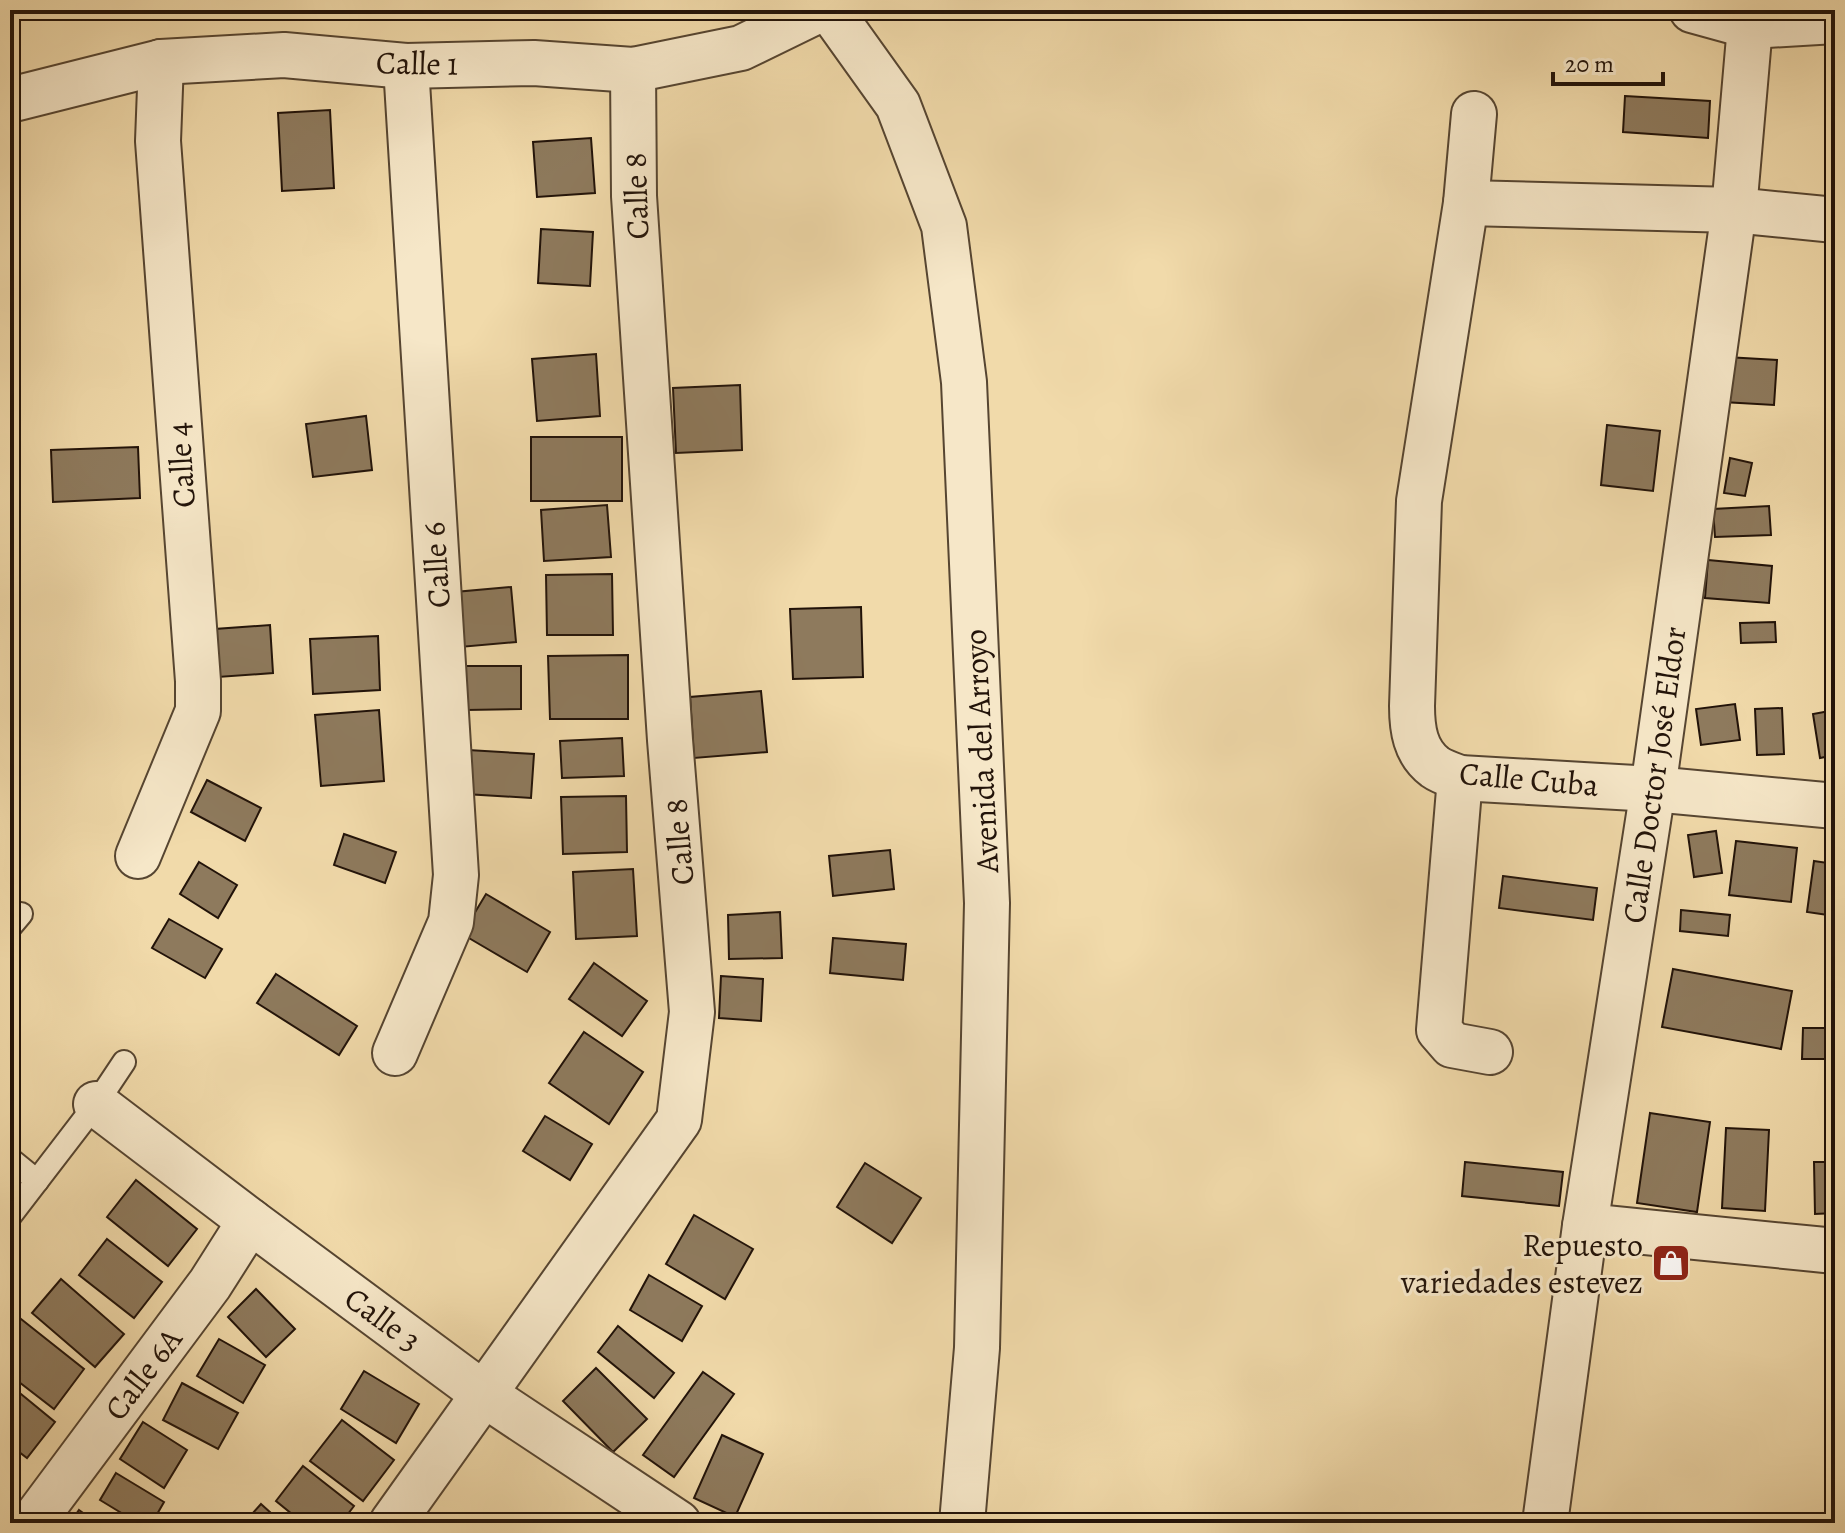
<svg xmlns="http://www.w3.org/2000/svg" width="1845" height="1533" font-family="Alegreya,serif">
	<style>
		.building { fill: #8e7a5d; stroke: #221309; stroke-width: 2 }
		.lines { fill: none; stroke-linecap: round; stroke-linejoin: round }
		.lane-casing { stroke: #564531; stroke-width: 26 }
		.street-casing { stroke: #564531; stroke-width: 48 }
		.lane { stroke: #f6e7c8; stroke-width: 22 }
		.street { stroke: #f6e7c8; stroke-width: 44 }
		.labels { text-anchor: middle; stroke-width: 6; stroke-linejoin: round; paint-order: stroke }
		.street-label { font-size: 32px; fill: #221309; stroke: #f6e7c8 }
		.poi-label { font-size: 32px; fill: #221309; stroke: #f6e7c8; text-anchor: end }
	</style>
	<rect width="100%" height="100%" fill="#f1daaa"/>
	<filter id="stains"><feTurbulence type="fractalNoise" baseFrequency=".0025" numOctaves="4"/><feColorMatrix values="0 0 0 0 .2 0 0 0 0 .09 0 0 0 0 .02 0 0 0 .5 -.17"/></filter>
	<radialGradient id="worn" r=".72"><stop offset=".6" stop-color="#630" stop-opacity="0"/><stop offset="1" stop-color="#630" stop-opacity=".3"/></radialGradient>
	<g class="building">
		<polygon points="1625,96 1710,101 1708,138 1623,132"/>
		<polygon points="330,110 334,188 282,191 278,113"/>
		<polygon points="591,138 595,193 537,197 533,142"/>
		<polygon points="541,229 593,232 590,286 538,283"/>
		<polygon points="596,354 600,416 537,421 532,359"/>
		<polygon points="1726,357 1777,360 1774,405 1723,402"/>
		<polygon points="740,385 742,450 676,453 673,388"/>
		<polygon points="366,416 372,470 313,477 306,424"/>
		<polygon points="1607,425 1660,431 1653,491 1601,485"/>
		<rect x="531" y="437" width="91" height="64"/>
		<polygon points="138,447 140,498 53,502 51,450"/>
		<polygon points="1730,458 1752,463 1745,496 1724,493"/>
		<polygon points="607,505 611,557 544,561 541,510"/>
		<polygon points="1769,506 1771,535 1715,537 1713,509"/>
		<polygon points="1708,560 1772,566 1769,603 1705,598"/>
		<polygon points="612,574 613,635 547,635 546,575"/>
		<polygon points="511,587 516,642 460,647 455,592"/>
		<polygon points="861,607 863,677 793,679 790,609"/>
		<polygon points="1775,622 1776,642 1741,643 1740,623"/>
		<polygon points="270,625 273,673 218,677 215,629"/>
		<polygon points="378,636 380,690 313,694 310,639"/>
		<polygon points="628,655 628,719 550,719 548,656"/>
		<polygon points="465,666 521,666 521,709 466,710"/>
		<polygon points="761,691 767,752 694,758 690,697"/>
		<polygon points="1735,704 1740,740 1701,745 1696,709"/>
		<polygon points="1782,708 1784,754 1757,755 1755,709"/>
		<polygon points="379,710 384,781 321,786 315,715"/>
		<polygon points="1835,710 1835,755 1820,758 1813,714"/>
		<polygon points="622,738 624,776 562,778 560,741"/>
		<polygon points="468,750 534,754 531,798 465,794"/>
		<polygon points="207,780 261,808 245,841 191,812"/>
		<polygon points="626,796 627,852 563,854 561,797"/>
		<polygon points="1716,831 1722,873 1694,877 1688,835"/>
		<polygon points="344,834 396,852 385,883 334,865"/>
		<polygon points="1736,841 1797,848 1791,902 1729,895"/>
		<polygon points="890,850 894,889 833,896 829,856"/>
		<polygon points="1814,861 1835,864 1835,916 1807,912"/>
		<polygon points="199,862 237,885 218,918 180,894"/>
		<polygon points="633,869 637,936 576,939 573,872"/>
		<polygon points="1503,876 1597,888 1593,920 1499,908"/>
		<polygon points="486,894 550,932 527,972 462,934"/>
		<polygon points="1681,910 1730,915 1728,936 1680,931"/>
		<polygon points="780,912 782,958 729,959 728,915"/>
		<polygon points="169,919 222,949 205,978 152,948"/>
		<polygon points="833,938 906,944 903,980 830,973"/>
		<polygon points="594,963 647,1001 622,1036 569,999"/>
		<polygon points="1673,969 1792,991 1781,1049 1662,1027"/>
		<polygon points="276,974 357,1026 339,1055 257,1003"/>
		<polygon points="721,976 763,979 761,1021 719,1018"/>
		<polygon points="1803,1028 1835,1028 1835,1059 1802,1059"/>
		<polygon points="584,1032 643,1072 609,1124 549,1083"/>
		<polygon points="1650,1113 1710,1122 1697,1212 1637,1203"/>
		<polygon points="545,1116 592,1144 570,1180 523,1151"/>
		<polygon points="1726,1128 1769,1130 1765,1211 1722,1208"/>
		<polygon points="1465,1162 1563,1172 1559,1206 1462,1196"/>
		<polygon points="1814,1162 1835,1162 1835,1213 1815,1214"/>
		<polygon points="865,1163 921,1198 892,1243 837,1207"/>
		<polygon points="136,1180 197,1229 168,1266 107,1217"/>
		<polygon points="694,1215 753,1249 725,1299 666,1264"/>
		<polygon points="107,1239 162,1282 134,1318 79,1275"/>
		<polygon points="649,1275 702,1306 682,1341 630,1310"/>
		<polygon points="61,1279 124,1334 95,1367 32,1313"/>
		<polygon points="256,1289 295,1329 266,1357 228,1317"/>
		<polygon points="21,1319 84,1369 54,1409 10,1375 10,1333"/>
		<polygon points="618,1326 674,1373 654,1398 598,1352"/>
		<polygon points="219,1339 265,1365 243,1403 197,1376"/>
		<polygon points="596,1368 647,1419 613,1452 563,1401"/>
		<polygon points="364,1371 419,1404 396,1443 341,1409"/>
		<polygon points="703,1372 734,1394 674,1477 643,1455"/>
		<polygon points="182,1383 238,1413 218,1449 163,1420"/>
		<polygon points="10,1385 55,1422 27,1458 10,1445"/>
		<polygon points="342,1420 394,1460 363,1501 310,1461"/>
		<polygon points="143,1422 187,1450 164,1488 120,1459"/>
		<polygon points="722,1435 763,1454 735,1517 694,1498"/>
		<polygon points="10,1455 19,1462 10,1474"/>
		<polygon points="303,1466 354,1506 341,1523 303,1523 276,1501"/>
		<polygon points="116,1473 164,1502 152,1523 138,1523 100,1500"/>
		<polygon points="261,1504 282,1523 244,1523"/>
		<polygon points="79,1510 97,1523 70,1523"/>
	</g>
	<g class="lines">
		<defs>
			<g id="lane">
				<polyline points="10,927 21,914"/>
				<polyline points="10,1159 37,1181"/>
				<polyline points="10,1216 96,1104 124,1062"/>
			</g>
			<g id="street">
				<polyline points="830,10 898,105 944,226 964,382 987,903 977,1348 962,1523"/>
				<polyline points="1692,10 1750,26 1835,21"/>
				<polyline points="10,100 161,62 284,55 406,66 534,63 633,70 741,48 819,10"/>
				<path d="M1474 114 1466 203 1419 501 1412 706C1412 729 1415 752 1435 767 1442 772 1452 775 1460 778L1653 789 1835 806"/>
				<polyline points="1466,203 1734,210 1835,220"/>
				<polyline points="1460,778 1439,1030 1452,1045 1490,1052"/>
				<polyline points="138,856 198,711 198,681 158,141 161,62"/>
				<polyline points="395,1053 451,922 456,875 406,66"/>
				<polyline points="96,1104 250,1221 485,1395 678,1523"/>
				<polyline points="1585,1226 1835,1251"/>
				<polyline points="32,1523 210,1284 250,1221"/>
				<polyline points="392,1523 679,1120 692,1012 670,740 634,196 633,70"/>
				<polyline points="1545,1523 1585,1226 1653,789 1734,210 1750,26"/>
			</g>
		</defs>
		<use href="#lane" class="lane-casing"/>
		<use href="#street" class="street-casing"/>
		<use href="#lane" class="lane"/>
		<use href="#street" class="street"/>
	</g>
	<defs>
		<symbol id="shop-square" viewBox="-11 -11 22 22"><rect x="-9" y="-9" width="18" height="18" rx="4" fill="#8f2418" stroke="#f6e7c8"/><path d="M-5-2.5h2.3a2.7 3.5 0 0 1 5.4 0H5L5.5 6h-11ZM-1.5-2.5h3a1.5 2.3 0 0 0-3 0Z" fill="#fff"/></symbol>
	</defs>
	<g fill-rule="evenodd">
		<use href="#shop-square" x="1649" y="1241" width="44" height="44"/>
	</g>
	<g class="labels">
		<g class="street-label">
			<text transform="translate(417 63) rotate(1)" y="11">Calle 1</text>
			<text transform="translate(636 196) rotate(-92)" y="11">Calle 8</text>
			<text transform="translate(181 465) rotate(-94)" y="11">Calle 4</text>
			<text transform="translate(436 565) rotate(-94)" y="11">Calle 6</text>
			<text transform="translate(981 751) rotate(-93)" y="11">Avenida del Arroyo</text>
			<text transform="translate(1654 775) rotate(-82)" y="11">Calle Doctor José Eldor</text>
			<text transform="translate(1529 779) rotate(5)" y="11">Calle Cuba</text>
			<text transform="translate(679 842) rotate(-95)" y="11">Calle 8</text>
			<text transform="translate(383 1319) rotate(36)" y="11">Calle 3</text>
			<text transform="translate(143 1374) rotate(-53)" y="11">Calle 6A</text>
		</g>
		<g class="poi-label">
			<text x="1643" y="1256">Repuesto<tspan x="1643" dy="37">variedades estevez</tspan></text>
		</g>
	</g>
	<rect width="1845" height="1533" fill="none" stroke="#f1daaa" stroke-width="40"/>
	<rect x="12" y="12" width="1821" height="1509" fill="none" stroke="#221309" stroke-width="4"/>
	<rect x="20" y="20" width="1805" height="1493" fill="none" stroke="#221309" stroke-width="2"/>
	<path d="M1553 72v12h110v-12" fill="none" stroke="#221309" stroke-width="4"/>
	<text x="1565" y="72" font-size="24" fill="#221309" stroke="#f6e7c8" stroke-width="6" paint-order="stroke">20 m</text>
	<rect width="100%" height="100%" filter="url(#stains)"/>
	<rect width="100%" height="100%" fill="url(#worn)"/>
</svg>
